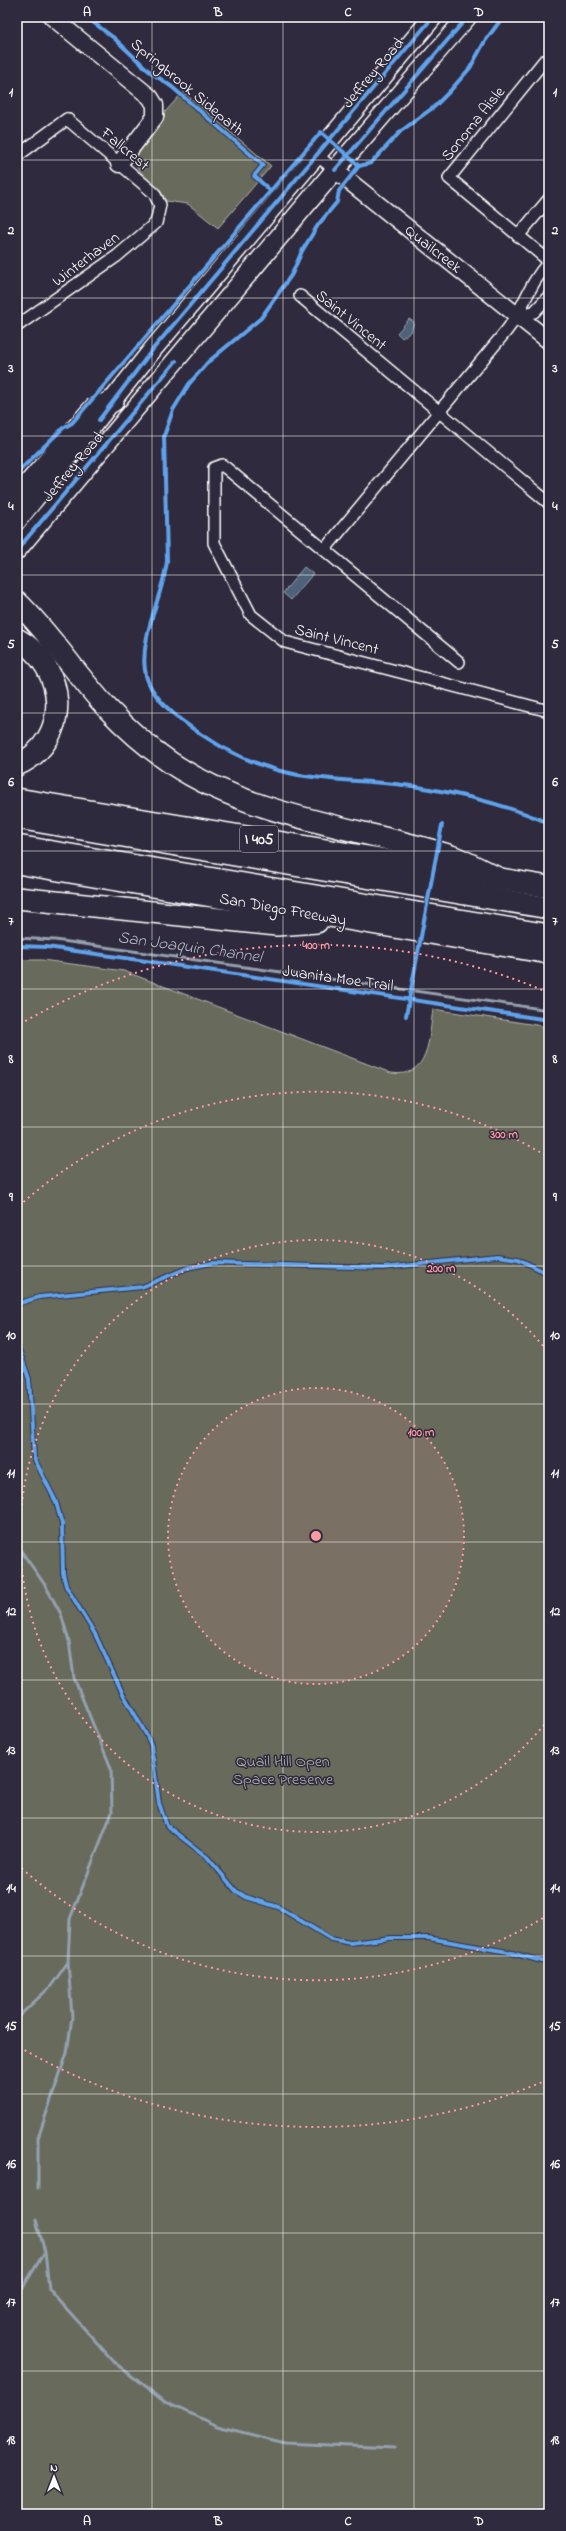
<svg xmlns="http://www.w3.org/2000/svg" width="566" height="2531" font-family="'Indie Flower',sans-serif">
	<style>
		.green { fill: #686b5c; stroke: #b4b5ae }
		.water { fill: #4d6279; stroke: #94a1af }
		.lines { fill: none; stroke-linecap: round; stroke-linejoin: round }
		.stream { stroke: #94a1af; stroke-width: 3 }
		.street-casing { stroke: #fff; stroke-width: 14 }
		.secondary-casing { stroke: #fff; stroke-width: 19 }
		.primary-casing { stroke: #fff; stroke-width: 21 }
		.highway-casing { stroke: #fff; stroke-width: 24 }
		.street { stroke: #2f2a3d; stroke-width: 11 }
		.secondary { stroke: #2f2a3d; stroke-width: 16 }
		.primary { stroke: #2f2a3d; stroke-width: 18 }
		.highway { stroke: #2f2a3d; stroke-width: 21 }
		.cycleway-casing { stroke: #2f2a3d; stroke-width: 6 }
		.cycleway { stroke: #60a3ed; stroke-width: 4 }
		.grid { fill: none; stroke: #fff; stroke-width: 1; stroke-opacity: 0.55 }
		.ring { fill: none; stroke: #ff9aa2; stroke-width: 2; stroke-dasharray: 2 4 }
		.labels { text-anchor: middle; stroke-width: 3; stroke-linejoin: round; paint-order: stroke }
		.shield { fill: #2f2a3d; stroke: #c1bfc5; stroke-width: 1 }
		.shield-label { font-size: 15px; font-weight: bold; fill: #fff }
		.street-label { font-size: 16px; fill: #fff; stroke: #2f2a3d }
		.park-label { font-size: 16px; fill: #b4b5ae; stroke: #2f2a3d }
		.water-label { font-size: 17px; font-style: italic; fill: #afb8c3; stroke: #2f2a3d }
		.centre { fill: #ff9aa2; stroke: #2f2a3d; stroke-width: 2 }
		.ring-label { font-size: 12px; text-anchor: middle; font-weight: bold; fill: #ff9aa2; stroke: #2f2a3d; stroke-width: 3; stroke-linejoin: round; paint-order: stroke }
		.neatline { fill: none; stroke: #fff; stroke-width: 1.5 }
		.grid-label { font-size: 13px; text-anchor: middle; font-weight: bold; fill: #fff }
	</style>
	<rect width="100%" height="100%" fill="#2f2a3d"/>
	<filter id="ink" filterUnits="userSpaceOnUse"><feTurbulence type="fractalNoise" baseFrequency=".025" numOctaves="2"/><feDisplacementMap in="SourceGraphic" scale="8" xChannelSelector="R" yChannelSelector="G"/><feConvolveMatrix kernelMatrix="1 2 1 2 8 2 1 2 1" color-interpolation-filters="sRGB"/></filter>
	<g filter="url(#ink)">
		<g class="green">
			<path d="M183 92 271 166 218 228 188 204 166 201C159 184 140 178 134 161L138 152 162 123 165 112Z"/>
			<path d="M17 960H42L124 971 391 1073C430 1079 429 1037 433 1009L549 1027V2514H17Z"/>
		</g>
		<g class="water">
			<polygon points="409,319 414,322 411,332 402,338 397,333"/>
			<polygon points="304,567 313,574 291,600 283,593"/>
		</g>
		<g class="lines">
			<g class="stream">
				<polyline points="17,938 55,940 549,1010"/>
				<polyline points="17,1423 17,1437"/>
				<polyline points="17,1545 45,1585 61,1614 69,1641 74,1678 111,1768 112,1812 70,1919 68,1962 72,2017 67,2053 38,2138 38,2189"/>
				<polyline points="17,2018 51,1986 68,1962"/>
				<polyline points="36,2220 45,2252 49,2289 115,2363 165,2402 217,2426 285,2443 394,2448"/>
				<polyline points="17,2297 44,2253"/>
			</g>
			<defs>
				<g id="street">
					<polyline points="549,64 544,61 449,178 549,261"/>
					<polyline points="17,156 67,119 154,193 160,205 156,223 117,256 17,326"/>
					<polyline points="318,156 335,170"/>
					<polyline points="518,236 549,199"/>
					<polyline points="300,296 549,503"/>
					<polyline points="518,315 534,312 549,296"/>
					<path d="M325 549 507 330C524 308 528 285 549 262"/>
					<polyline points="459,662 226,468 222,465 214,468 214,543 251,615 285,642 549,711"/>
				</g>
				<g id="secondary">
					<polyline points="52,17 150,97 155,105 155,117 119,164"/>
					<polyline points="335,170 549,341"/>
				</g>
				<g id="primary">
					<polyline points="17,521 153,349 433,17"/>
					<polyline points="17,550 335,170 467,17"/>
				</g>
				<g id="highway">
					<polyline points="17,498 94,409 113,401"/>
					<path d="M17 602C51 634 75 674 107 708 126 728 149 748 171 763 254 818 358 827 451 856 468 862 484 872 500 879"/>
					<path d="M17 639C67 666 73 740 17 765"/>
					<polyline points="17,799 549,887"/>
					<polyline points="17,818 549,908"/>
					<polyline points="17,846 549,935"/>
					<polyline points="17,863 549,953"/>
					<polyline points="17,898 277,925 317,922"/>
				</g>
			</defs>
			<use href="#street" class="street-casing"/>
			<use href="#secondary" class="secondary-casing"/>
			<use href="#primary" class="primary-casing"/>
			<use href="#highway" class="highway-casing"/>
			<use href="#street" class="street"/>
			<use href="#secondary" class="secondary"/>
			<use href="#primary" class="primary"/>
			<use href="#highway" class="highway"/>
			<defs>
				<g id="cycleway">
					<polyline points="86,17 114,38 149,71 172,87 263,165 254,176 271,191"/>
					<path d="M359 166 339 191 337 202 318 225 302 251 292 274 261 318 208 362 189 384 173 410 164 436 167 561C163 595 140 636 145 670 147 690 166 708 181 720 219 749 264 772 313 777 350 782 387 781 424 788 467 795 509 806 549 823"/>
					<polyline points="359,166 371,163 401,131 434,107 450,91 470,68 485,41 503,17"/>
					<polyline points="335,170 465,20"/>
					<polyline points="99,420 153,349 433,17"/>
					<polyline points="17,473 63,428 72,423 321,132 359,166"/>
					<polyline points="17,550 176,361"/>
					<polyline points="17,946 47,947 146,961 549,1020"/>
					<polyline points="406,1016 442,825"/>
					<polyline points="17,1304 39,1297 142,1287 187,1268 212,1263 383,1268 497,1256 518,1259 549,1274"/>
					<polyline points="17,1344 29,1379 34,1458 56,1502 62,1524 63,1573 66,1586 95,1634 122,1692 146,1734 151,1745 159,1803 167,1826 208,1858 236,1891 246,1897 278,1907 331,1939 350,1943 391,1938 428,1938 508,1952 549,1963"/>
				</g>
			</defs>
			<use href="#cycleway" class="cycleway-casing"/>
			<use href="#cycleway" class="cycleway"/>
		</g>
	</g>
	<path class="grid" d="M152 17V2514M283 17V2514M414 17V2514M17 160H549M17 298H549M17 436H549M17 575H549M17 713H549M17 851H549M17 989H549M17 1127H549M17 1266H549M17 1404H549M17 1542H549M17 1680H549M17 1818H549M17 1956H549M17 2094H549M17 2233H549M17 2371H549"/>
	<circle cx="316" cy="1536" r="148" fill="#ff9aa2" fill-opacity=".12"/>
	<g class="ring">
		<circle cx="316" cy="1536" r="148"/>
		<path d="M548 1720A296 296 0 1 1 548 1352"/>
		<path d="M548 1915A444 444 0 0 1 19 1866M19 1206A444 444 0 0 1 548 1157"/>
		<path d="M547 2080A591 591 0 0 1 21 2048M20 1024A591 591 0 0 1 547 992"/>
	</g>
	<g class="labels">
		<rect class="shield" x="240" y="826" width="38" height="26" rx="3"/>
		<g class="shield-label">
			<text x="259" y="844">I 405</text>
		</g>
		<g class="street-label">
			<text transform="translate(372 72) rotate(-50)" y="6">Jeffrey Road</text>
			<text transform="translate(188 86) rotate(40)" y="6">Springbrook Sidepath</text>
			<text transform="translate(472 123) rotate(-51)" y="6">Sonoma Aisle</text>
			<text transform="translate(126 148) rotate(40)" y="6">Fallcrest</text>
			<text transform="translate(434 248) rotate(38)" y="6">Quailcreek</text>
			<text transform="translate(85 258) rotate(-37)" y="6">Winterhaven</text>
			<text transform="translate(352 319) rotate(39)" y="6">Saint Vincent</text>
			<text transform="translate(72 466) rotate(-50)" y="6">Jeffrey Road</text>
			<text transform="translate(337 638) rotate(14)" y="6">Saint Vincent</text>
			<text transform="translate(283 908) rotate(10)" y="6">San Diego Freeway</text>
			<text transform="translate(338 977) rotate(8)" y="6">Juanita Moe Trail</text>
		</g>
		<g class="park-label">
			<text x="283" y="1766">Quail Hill Open<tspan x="283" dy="18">Space Preserve</tspan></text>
		</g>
		<g class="water-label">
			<text transform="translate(190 946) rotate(8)" y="6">San Joaquin Channel</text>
		</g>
	</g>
	<circle cx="316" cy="1536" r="6" class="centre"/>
	<g class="ring-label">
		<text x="316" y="949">400 m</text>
		<text x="504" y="1138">300 m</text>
		<text x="441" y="1272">200 m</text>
		<text x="421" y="1436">100 m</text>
	</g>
	<rect width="566" height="2531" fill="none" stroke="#2f2a3d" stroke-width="44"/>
	<g transform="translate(54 2477)" stroke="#2f2a3d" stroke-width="3" paint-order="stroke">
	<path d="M0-3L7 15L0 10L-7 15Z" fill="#ffffff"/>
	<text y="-6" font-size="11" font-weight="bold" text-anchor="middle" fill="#ffffff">N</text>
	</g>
	<rect x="22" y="22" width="522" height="2487" class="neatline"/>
	<g class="grid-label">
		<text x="87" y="16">A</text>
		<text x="218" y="16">B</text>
		<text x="348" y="16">C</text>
		<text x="479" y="16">D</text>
		<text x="11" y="96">1</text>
		<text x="555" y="96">1</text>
		<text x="11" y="234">2</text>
		<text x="555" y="234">2</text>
		<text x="11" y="372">3</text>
		<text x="555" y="372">3</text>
		<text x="11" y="510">4</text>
		<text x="555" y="510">4</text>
		<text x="11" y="648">5</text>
		<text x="555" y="648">5</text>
		<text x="11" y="786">6</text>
		<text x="555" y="786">6</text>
		<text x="11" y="925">7</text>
		<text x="555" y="925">7</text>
		<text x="11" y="1063">8</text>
		<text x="555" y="1063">8</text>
		<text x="11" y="1201">9</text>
		<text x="555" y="1201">9</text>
		<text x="11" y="1339">10</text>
		<text x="555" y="1339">10</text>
		<text x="11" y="1477">11</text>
		<text x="555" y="1477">11</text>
		<text x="11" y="1615">12</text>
		<text x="555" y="1615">12</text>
		<text x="11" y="1754">13</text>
		<text x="555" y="1754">13</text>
		<text x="11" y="1892">14</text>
		<text x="555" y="1892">14</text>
		<text x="11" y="2030">15</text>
		<text x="555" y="2030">15</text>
		<text x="11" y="2168">16</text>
		<text x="555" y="2168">16</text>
		<text x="11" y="2306">17</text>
		<text x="555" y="2306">17</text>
		<text x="11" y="2444">18</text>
		<text x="555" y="2444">18</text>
		<text x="87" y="2525">A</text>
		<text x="218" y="2525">B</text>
		<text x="348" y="2525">C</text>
		<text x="479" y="2525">D</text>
	</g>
</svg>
